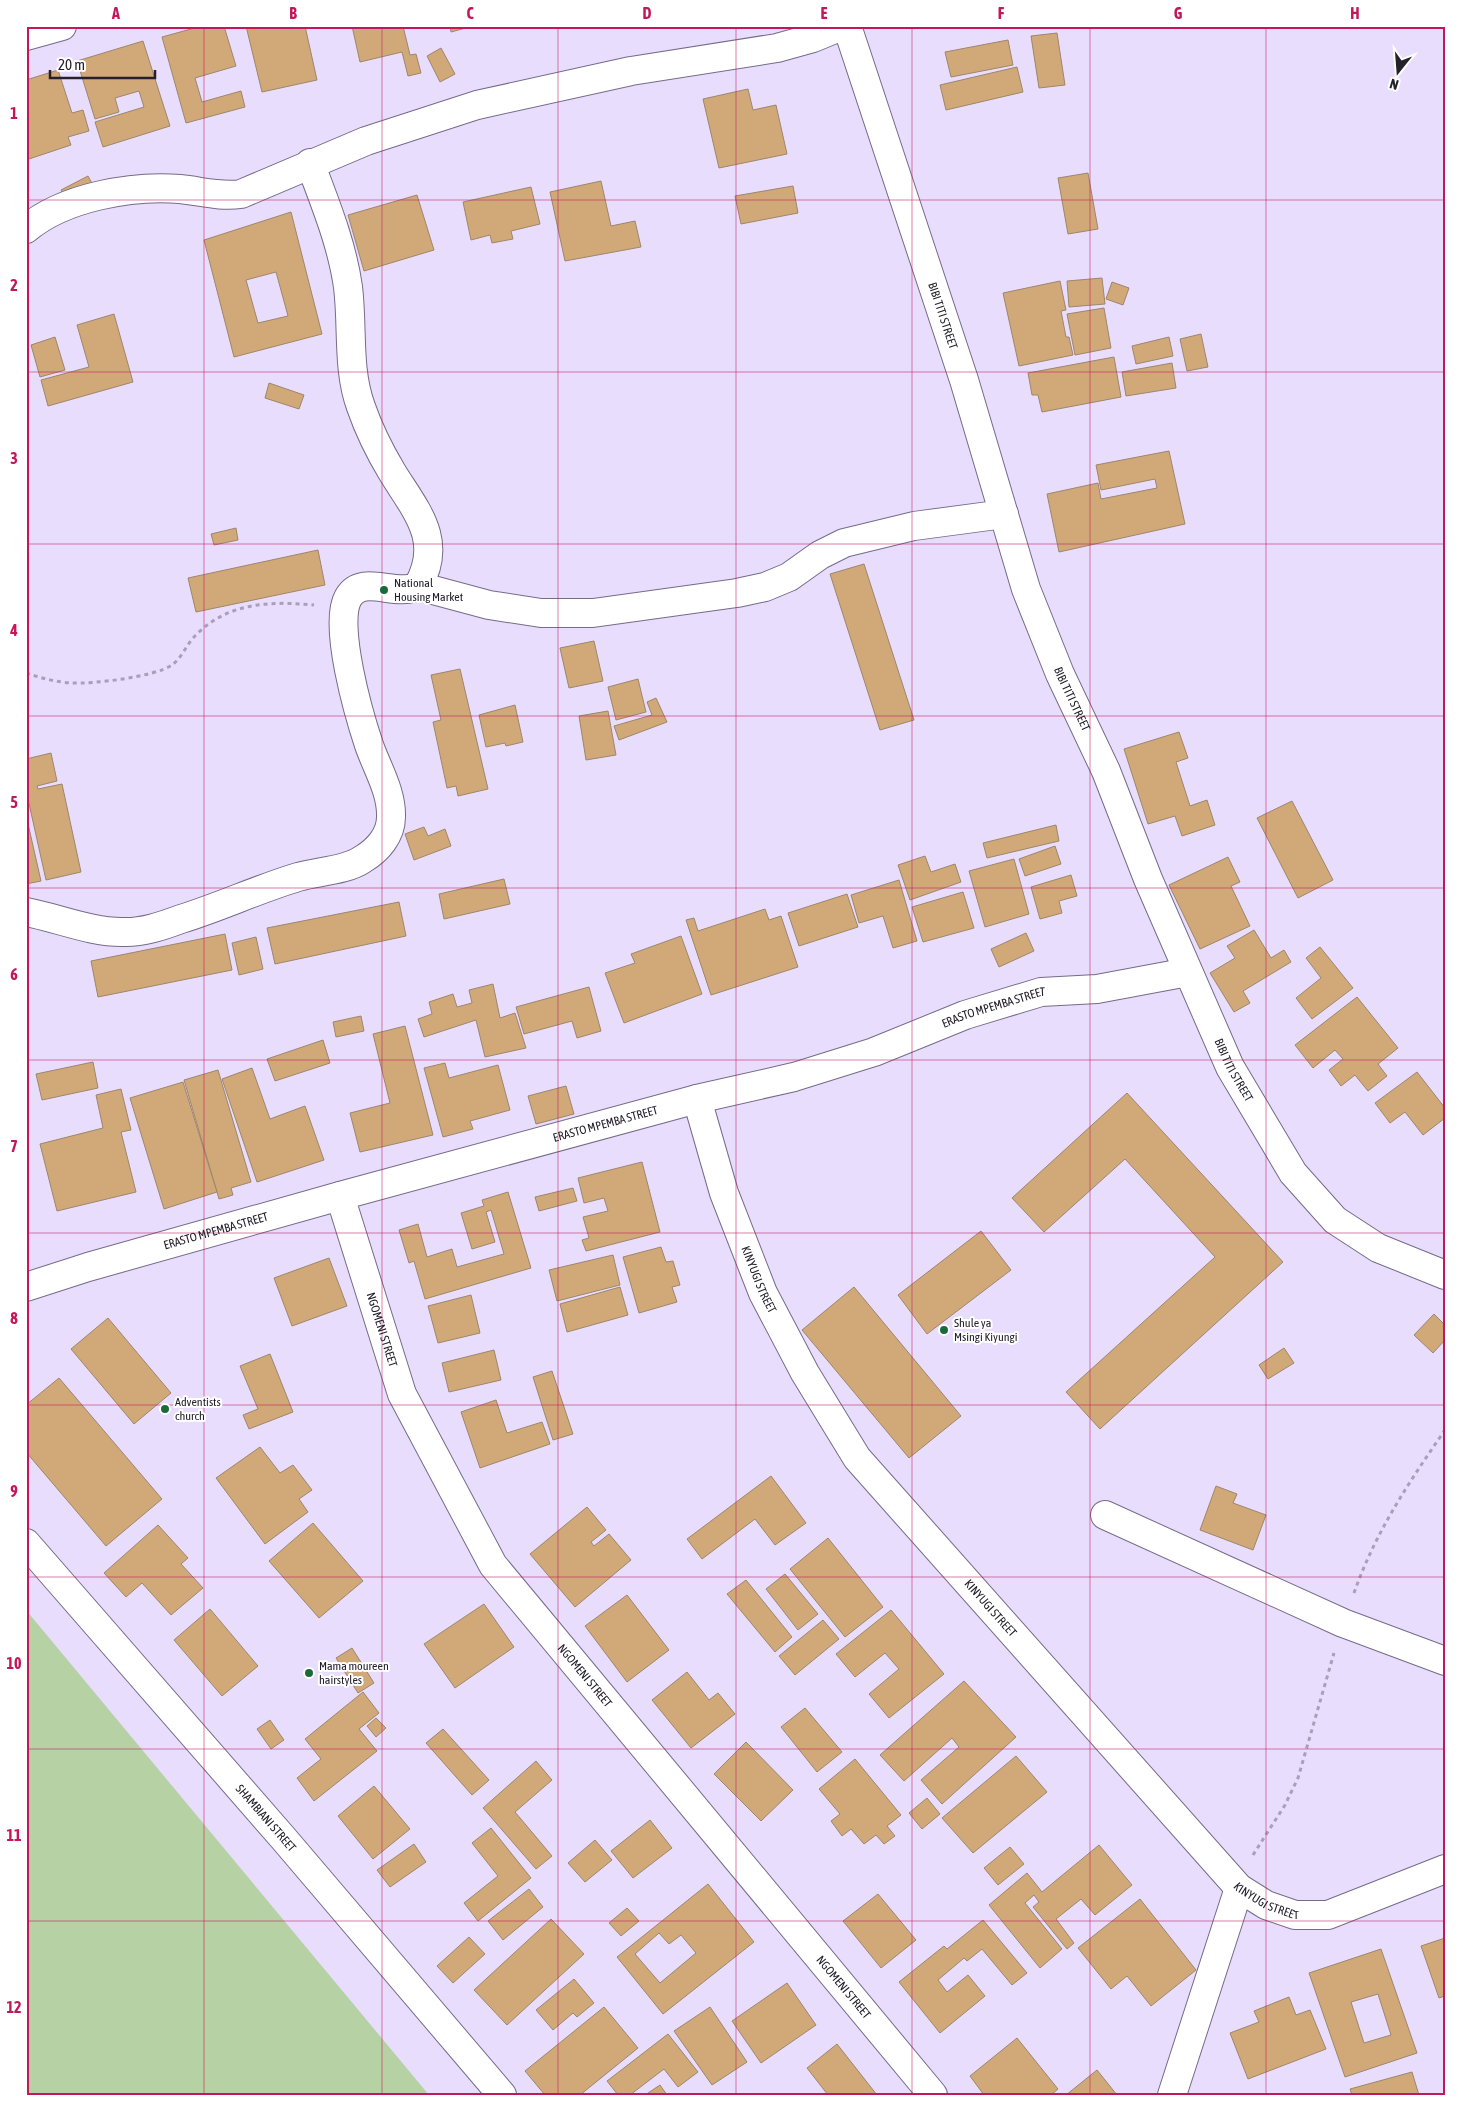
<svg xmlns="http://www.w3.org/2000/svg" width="1471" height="2121" font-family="'Asap Condensed',sans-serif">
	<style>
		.green { fill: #b6d2a5 }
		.building { fill: #d1a878; stroke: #9d866c; fill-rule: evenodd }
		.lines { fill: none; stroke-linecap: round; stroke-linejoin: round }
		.minor-casing { stroke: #756b88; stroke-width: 30 }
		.path { stroke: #a99fb9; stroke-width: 3; stroke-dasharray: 4 4; stroke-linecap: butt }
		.minor { stroke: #fff; stroke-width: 28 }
		.grid { fill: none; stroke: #c2185b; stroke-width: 1; stroke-opacity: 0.55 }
		.poi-dot { fill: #1a6b3c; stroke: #fff; stroke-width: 2 }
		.labels { text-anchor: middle; stroke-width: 4; stroke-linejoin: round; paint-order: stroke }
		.street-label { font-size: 12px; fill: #24202c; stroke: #fff }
		.poi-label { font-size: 12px; fill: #24202c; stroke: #fff; text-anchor: start }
		.neatline { fill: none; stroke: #c2185b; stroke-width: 2 }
		.grid-label { font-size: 16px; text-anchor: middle; font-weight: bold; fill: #c2185b }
	</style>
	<rect width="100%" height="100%" fill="#e9ddfe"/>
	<polygon class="green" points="26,1610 429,2095 26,2095"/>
	<g class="building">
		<polygon points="202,26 224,26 236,66 195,78 202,102 241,91 245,107 186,123 162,37"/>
		<polygon points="246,26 305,26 317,80 262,92"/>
		<polygon points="352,26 403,26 410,55 416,54 421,73 408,76 402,52 360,62"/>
		<polygon points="450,26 473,26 451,32"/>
		<polygon points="1057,33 1065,85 1039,88 1031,36"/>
		<polygon points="1008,40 1013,65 951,77 945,52"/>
		<polygon points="143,41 170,126 103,147 95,122 144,107 139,91 115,98 119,112 95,119 77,61"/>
		<polygon points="441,48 455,74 440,82 427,56"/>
		<polygon points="1017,67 1023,92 946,110 940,85"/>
		<polygon points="58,70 72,113 83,110 89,131 68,137 71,145 26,160 26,80"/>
		<polygon points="748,89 753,110 776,105 787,154 719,168 703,99"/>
		<polygon points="1088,173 1098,229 1068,234 1058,178"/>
		<polygon points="88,176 94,187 67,201 61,190"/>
		<polygon points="601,181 611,226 635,221 641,247 565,261 550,192"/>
		<polygon points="793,186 798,213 741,224 735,196"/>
		<polygon points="531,187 540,224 511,231 513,239 492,243 490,235 471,240 463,202"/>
		<polygon points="417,195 434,250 364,271 348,215"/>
		<path d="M291 212 322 334 234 357 204 240ZM276 272 288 316 258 323 246 280Z"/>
		<polygon points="1102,278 1105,304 1069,307 1067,281"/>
		<polygon points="1060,281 1066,310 1061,311 1066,337 1069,337 1073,355 1019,366 1003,293"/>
		<polygon points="1112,282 1129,288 1123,305 1106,299"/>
		<polygon points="1104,308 1111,348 1075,355 1067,314"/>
		<polygon points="114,314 133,382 48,406 41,380 89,367 77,325"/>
		<polygon points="1201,334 1208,367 1187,371 1180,339"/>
		<polygon points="55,337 65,370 40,377 31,345"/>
		<polygon points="1169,337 1173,356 1136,364 1132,346"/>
		<polygon points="1114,357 1121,397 1042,412 1038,395 1032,395 1028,373"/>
		<polygon points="1172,363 1176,388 1126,396 1122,372"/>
		<polygon points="269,383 304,395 299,409 265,398"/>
		<polygon points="1169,451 1185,524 1059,552 1047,494 1098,483 1101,499 1157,488 1155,479 1101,490 1096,465"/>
		<polygon points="236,528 238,540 214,545 211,534"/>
		<polygon points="318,550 325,585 196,612 188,578"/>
		<polygon points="864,564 914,720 880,730 830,574"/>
		<polygon points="594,641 603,681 569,688 560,648"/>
		<polygon points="460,669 488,789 458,796 456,786 447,788 433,722 441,720 431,675"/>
		<polygon points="638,679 646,712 616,720 608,687"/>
		<polygon points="656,698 667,722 619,740 614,726 652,715 647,702"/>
		<polygon points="515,705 523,742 506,746 505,743 486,747 479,715"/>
		<polygon points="608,711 616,755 586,760 579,716"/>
		<polygon points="1179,732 1188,758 1176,762 1190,806 1207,800 1215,825 1182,836 1175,816 1148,824 1124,749"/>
		<polygon points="51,753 57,781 37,786 38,789 62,784 81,872 46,880 26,790 26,759"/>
		<polygon points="1292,801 1333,880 1298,898 1257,818"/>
		<polygon points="26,815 41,881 26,884"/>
		<polygon points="1056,825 1059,841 987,858 983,843"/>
		<polygon points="424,827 428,836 445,829 451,846 414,860 405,834"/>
		<polygon points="1055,846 1061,864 1025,876 1019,859"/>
		<polygon points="925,856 931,872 955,864 961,882 910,900 898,865"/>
		<polygon points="1228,857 1240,882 1231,886 1250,926 1200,949 1169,885"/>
		<polygon points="1014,859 1029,914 985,927 969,871"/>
		<polygon points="1071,875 1077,896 1059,901 1062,913 1040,919 1031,887"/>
		<polygon points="504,879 510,904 444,919 439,894"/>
		<polygon points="899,880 917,941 893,948 883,916 859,923 851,895"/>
		<polygon points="963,892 974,928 923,942 912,907"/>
		<polygon points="847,894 858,927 799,946 788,913"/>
		<polygon points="399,902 406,936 275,964 267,928"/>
		<polygon points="765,909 769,920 781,916 798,967 711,995 686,920 694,918 698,931"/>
		<polygon points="1254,930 1271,958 1284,950 1291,962 1243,991 1250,1003 1234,1012 1210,973 1235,958 1227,946"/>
		<polygon points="1026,933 1034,951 999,967 991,949"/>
		<polygon points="225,934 232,970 98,997 91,961"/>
		<polygon points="681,936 702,994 624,1023 605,973 635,963 631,954"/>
		<polygon points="256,937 263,969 239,975 232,943"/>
		<polygon points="1320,947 1353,988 1312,1019 1296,998 1321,978 1306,958"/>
		<polygon points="493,984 500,1018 515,1013 526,1048 485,1057 476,1020 424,1037 418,1019 432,1014 429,1002 453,994 457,1007 472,1003 469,990"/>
		<polygon points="589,987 601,1031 577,1038 572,1021 524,1034 516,1007"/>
		<polygon points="1357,997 1398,1048 1378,1064 1387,1076 1368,1091 1355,1075 1341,1086 1329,1070 1343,1059 1335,1050 1313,1068 1295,1045"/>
		<polygon points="361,1016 364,1031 336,1037 333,1022"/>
		<polygon points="405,1026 433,1135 360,1152 350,1113 390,1103 373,1034"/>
		<polygon points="323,1040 330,1063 275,1081 267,1059"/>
		<polygon points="93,1062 98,1088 42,1100 36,1074"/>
		<polygon points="445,1063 449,1078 498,1065 510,1110 470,1121 473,1129 443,1137 424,1068"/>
		<polygon points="252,1068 270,1119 305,1106 324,1160 257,1182 222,1079"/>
		<polygon points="218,1070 251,1182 231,1188 233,1195 219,1199 184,1080"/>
		<polygon points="1417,1072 1445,1108 1445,1118 1423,1135 1405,1112 1390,1123 1375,1103"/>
		<polygon points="183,1082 217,1192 164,1209 130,1098"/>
		<polygon points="566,1086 574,1114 536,1124 528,1096"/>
		<polygon points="121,1089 131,1130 121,1132 136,1192 57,1211 40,1144 103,1128 96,1095"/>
		<polygon points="1127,1093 1283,1262 1100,1429 1066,1392 1215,1257 1125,1159 1044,1232 1012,1198"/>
		<polygon points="642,1162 660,1232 586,1251 582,1240 589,1238 583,1217 608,1211 604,1198 584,1203 578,1178"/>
		<polygon points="573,1188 577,1201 539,1211 535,1197"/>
		<polygon points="508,1192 531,1268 425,1299 414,1261 409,1263 399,1230 418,1224 427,1257 452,1249 457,1267 504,1254 491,1210 486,1212 495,1242 472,1249 461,1213 484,1206 482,1200"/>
		<polygon points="981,1231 1011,1270 927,1334 898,1295"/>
		<polygon points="661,1247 666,1262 673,1261 680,1285 672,1287 677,1302 639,1313 623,1257"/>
		<polygon points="613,1255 620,1285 557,1301 549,1270"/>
		<polygon points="329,1258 347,1306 292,1326 274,1278"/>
		<polygon points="620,1287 628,1315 567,1332 560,1304"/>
		<polygon points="854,1287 961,1416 909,1458 802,1330"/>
		<polygon points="471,1295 480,1333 438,1343 428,1306"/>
		<polygon points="1434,1314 1445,1325 1445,1340 1433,1353 1414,1335"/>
		<polygon points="108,1318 171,1393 134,1424 71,1349"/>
		<polygon points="1284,1348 1294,1363 1268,1379 1259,1365"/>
		<polygon points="494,1350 501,1380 449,1392 442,1363"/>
		<polygon points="270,1354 293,1412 249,1429 243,1415 258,1409 240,1366"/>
		<polygon points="552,1371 573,1434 553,1440 533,1377"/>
		<polygon points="59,1378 162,1499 106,1546 26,1452 26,1405"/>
		<polygon points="496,1400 507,1433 542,1422 550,1444 480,1468 461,1412"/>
		<polygon points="260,1447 280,1473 293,1465 312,1490 299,1499 308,1512 265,1544 216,1478"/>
		<polygon points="771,1476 806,1523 775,1545 755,1519 702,1559 687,1539"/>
		<polygon points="1216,1486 1237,1494 1233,1503 1266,1515 1253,1550 1200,1530"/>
		<polygon points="587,1507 606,1530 591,1542 594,1546 609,1534 631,1560 575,1607 530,1554"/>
		<polygon points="313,1523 363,1581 319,1618 269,1561"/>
		<polygon points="158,1525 188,1558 181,1564 203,1588 171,1615 142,1583 126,1597 104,1573"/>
		<polygon points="828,1538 883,1607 845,1637 790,1569"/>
		<polygon points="785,1574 818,1614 798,1630 766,1589"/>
		<polygon points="746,1580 792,1637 775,1652 727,1594"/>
		<polygon points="627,1595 669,1650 627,1682 585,1626"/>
		<polygon points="484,1604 514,1647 455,1688 424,1644"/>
		<polygon points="210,1609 258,1666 222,1696 174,1640"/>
		<polygon points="891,1610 944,1674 889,1718 869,1694 899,1669 885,1653 855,1677 836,1654"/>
		<polygon points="823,1620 839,1639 795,1675 779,1656"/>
		<polygon points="352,1648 374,1683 358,1693 336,1658"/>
		<polygon points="687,1672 709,1700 718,1693 735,1714 691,1748 652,1700"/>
		<polygon points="964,1681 1016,1737 942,1804 921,1780 959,1747 952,1738 904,1781 880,1755"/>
		<polygon points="363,1692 379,1713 359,1729 377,1751 314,1801 297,1778 321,1759 305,1739"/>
		<polygon points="805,1708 842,1752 817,1772 781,1727"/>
		<polygon points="376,1718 386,1728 376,1737 367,1726"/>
		<polygon points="270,1720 284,1740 271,1749 257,1729"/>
		<polygon points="443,1729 489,1780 472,1795 426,1743"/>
		<polygon points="746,1742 793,1790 761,1821 714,1774"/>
		<polygon points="1016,1756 1047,1792 973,1853 942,1818"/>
		<polygon points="855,1759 901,1815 887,1826 895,1836 884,1844 876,1835 864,1844 851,1829 842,1836 831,1821 840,1814 819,1789"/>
		<polygon points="536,1761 552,1780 515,1812 552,1856 536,1869 483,1808"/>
		<polygon points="374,1786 410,1829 373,1859 338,1816"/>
		<polygon points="927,1798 940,1814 922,1829 909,1813"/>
		<polygon points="650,1820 672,1848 633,1878 611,1851"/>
		<polygon points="491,1828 531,1878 478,1921 464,1903 498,1876 472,1843"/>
		<polygon points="595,1840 612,1860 585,1882 568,1863"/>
		<polygon points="414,1844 426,1862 390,1887 377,1870"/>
		<polygon points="1099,1845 1132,1885 1095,1915 1081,1899 1056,1919 1074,1943 1067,1949 1033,1907 1039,1902 1034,1895 1025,1903 1062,1949 1040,1968 989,1905 1027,1873 1042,1892"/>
		<polygon points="1010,1847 1024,1864 998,1885 984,1868"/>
		<path d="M708 1884 754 1942 663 2014 617 1957ZM659 1933 669 1944 681 1935 696 1953 660 1983 635 1954Z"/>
		<polygon points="529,1889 543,1907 503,1940 488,1921"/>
		<polygon points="878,1894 916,1940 881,1968 843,1921"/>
		<polygon points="1140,1899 1196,1970 1151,2006 1127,1976 1111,1989 1078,1948"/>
		<polygon points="627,1908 639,1921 621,1936 609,1923"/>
		<polygon points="551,1919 584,1954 507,2025 474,1990"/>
		<polygon points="983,1920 1027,1973 1012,1985 982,1949 967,1961 964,1958 938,1980 947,1992 968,1975 985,1996 940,2033 899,1982 944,1946 947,1949"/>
		<polygon points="469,1937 485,1954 453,1983 437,1966"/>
		<polygon points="1445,1938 1445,1996 1439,1998 1421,1946"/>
		<path d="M1381 1949 1417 2053 1345 2077 1309 1973ZM1378 1994 1391 2035 1364 2043 1351 2002Z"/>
		<polygon points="574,1979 594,2003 577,2017 573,2013 553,2030 536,2010"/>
		<polygon points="787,1983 816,2025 761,2063 732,2021"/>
		<polygon points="1289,1997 1296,2015 1310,2010 1326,2049 1248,2079 1230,2033 1259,2022 1254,2011"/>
		<polygon points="604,2007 638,2048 580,2095 545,2095 525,2071"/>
		<polygon points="710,2007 747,2062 712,2085 674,2031"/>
		<polygon points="668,2034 698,2072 678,2087 664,2069 630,2095 618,2095 607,2081"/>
		<polygon points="1017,2038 1058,2089 1051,2095 984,2095 970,2076"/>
		<polygon points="837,2044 877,2095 828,2095 807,2068"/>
		<polygon points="1097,2070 1117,2095 1066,2095"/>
		<polygon points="1412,2072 1419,2095 1352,2095 1350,2089"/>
		<polygon points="660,2085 667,2095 645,2095"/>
	</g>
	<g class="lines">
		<defs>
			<g id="minor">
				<path id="s1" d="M847 26 964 380 1026 589 1060 674 1106 771 1148 879 1230 1067 1293 1173 1335 1220 1378 1248 1445 1275"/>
				<polyline points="26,36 62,26"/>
				<path d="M26 229C64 197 132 185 180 189 201 191 219 197 241 194L366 141 477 105 631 71 777 48 813 38 842 26"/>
				<polyline points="418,586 489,605 541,613 593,613 737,593 765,587 789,577 820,555 844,543 914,526 1004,514"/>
				<path d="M26 912C58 918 90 932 122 932 142 933 162 926 181 919 220 907 258 889 298 877 319 871 345 871 363 859 378 850 391 835 391 817 392 792 377 768 369 745 359 715 333 625 348 598 360 576 388 592 407 589 411 589 415 587 418 586 444 540 416 511 392 472 380 452 369 430 361 407 347 369 353 327 348 287 342 244 325 203 310 163"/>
				<path id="s2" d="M697 1099 724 1193 763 1293 805 1373 857 1458 1239 1888 1266 1905 1295 1915H1328L1445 1869"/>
				<path id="s3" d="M340 1196 402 1394 493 1565 933 2095"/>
				<path id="s4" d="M26 1287 88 1267 340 1196 697 1099 794 1077 874 1052 965 1015 1041 992 1097 989 1188 972"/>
				<polyline points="1105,1515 1343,1623 1445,1661"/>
				<path id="s5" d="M26 1543 284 1839 502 2095"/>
				<polyline points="1172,2095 1239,1888"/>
			</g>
		</defs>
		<use href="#minor" class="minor-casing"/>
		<g class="path">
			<path d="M26 673C41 678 56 682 71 683 94 684 154 677 172 665 182 658 187 643 196 635 228 602 271 601 314 605"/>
			<path d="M1354 1593C1375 1533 1409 1482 1445 1430"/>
			<polyline points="1253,1855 1285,1805 1298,1778 1334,1653"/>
		</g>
		<use href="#minor" class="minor"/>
	</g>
	<path class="grid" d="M204 26V2095M382 26V2095M558 26V2095M736 26V2095M912 26V2095M1090 26V2095M1266 26V2095M26 200H1445M26 372H1445M26 544H1445M26 716H1445M26 888H1445M26 1060H1445M26 1233H1445M26 1405H1445M26 1577H1445M26 1749H1445M26 1921H1445"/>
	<g class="poi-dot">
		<circle cx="384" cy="590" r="5"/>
		<circle cx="944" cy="1330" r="5"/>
		<circle cx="165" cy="1409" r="5"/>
		<circle cx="309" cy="1673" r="5"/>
	</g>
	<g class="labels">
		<g class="street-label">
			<text dy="4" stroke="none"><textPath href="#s1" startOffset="305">BIBI TITI STREET</textPath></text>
			<text dy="4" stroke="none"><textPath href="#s1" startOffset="710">BIBI TITI STREET</textPath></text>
			<text dy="4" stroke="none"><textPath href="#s4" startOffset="1008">ERASTO MPEMBA STREET</textPath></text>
			<text dy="4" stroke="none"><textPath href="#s1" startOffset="1115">BIBI TITI STREET</textPath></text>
			<text dy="4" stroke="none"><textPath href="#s4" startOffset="602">ERASTO MPEMBA STREET</textPath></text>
			<text dy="4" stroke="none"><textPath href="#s4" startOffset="198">ERASTO MPEMBA STREET</textPath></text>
			<text dy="4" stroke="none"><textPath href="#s2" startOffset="191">KINYUGI STREET</textPath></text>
			<text dy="4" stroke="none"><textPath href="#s3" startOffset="140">NGOMENI STREET</textPath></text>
			<text dy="4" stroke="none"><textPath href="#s2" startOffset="596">KINYUGI STREET</textPath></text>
			<text dy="4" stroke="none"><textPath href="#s3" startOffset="545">NGOMENI STREET</textPath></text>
			<text dy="4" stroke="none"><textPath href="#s5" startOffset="365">SHAMBIANI STREET</textPath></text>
			<text dy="4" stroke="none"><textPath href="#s2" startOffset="1001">KINYUGI STREET</textPath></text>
			<text dy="4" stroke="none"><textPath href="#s3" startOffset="950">NGOMENI STREET</textPath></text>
		</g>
		<g class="poi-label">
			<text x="394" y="587">National<tspan x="394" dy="14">Housing Market</tspan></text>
			<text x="954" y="1327">Shule ya<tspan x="954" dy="14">Msingi Kiyungi</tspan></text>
			<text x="175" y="1406">Adventists<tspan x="175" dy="14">church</tspan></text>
			<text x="319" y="1670">Mama moureen<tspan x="319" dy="14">hairstyles</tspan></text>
		</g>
	</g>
	<rect width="1471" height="2121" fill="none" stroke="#ffffff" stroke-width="55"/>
	<g transform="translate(1398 72) rotate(197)" stroke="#ffffff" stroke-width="4" paint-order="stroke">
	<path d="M0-4L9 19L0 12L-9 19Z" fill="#24202c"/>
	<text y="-8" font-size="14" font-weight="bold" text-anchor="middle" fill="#24202c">N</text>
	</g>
	<path d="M50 70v8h105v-8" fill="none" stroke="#24202c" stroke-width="2.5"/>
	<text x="58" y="70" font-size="15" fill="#24202c" stroke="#ffffff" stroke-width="4" paint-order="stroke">20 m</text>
	<rect x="28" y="28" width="1416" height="2066" class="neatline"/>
	<g class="grid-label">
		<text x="116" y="19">A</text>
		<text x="293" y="19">B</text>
		<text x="470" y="19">C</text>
		<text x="647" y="19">D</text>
		<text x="824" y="19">E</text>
		<text x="1001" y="19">F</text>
		<text x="1178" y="19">G</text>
		<text x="1355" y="19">H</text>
		<text x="14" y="119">1</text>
		<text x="14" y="291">2</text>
		<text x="14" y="464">3</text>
		<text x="14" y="636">4</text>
		<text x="14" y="808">5</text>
		<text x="14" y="980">6</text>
		<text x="14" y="1152">7</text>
		<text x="14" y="1324">8</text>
		<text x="14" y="1497">9</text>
		<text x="14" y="1669">10</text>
		<text x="14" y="1841">11</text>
		<text x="14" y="2013">12</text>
	</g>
</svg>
